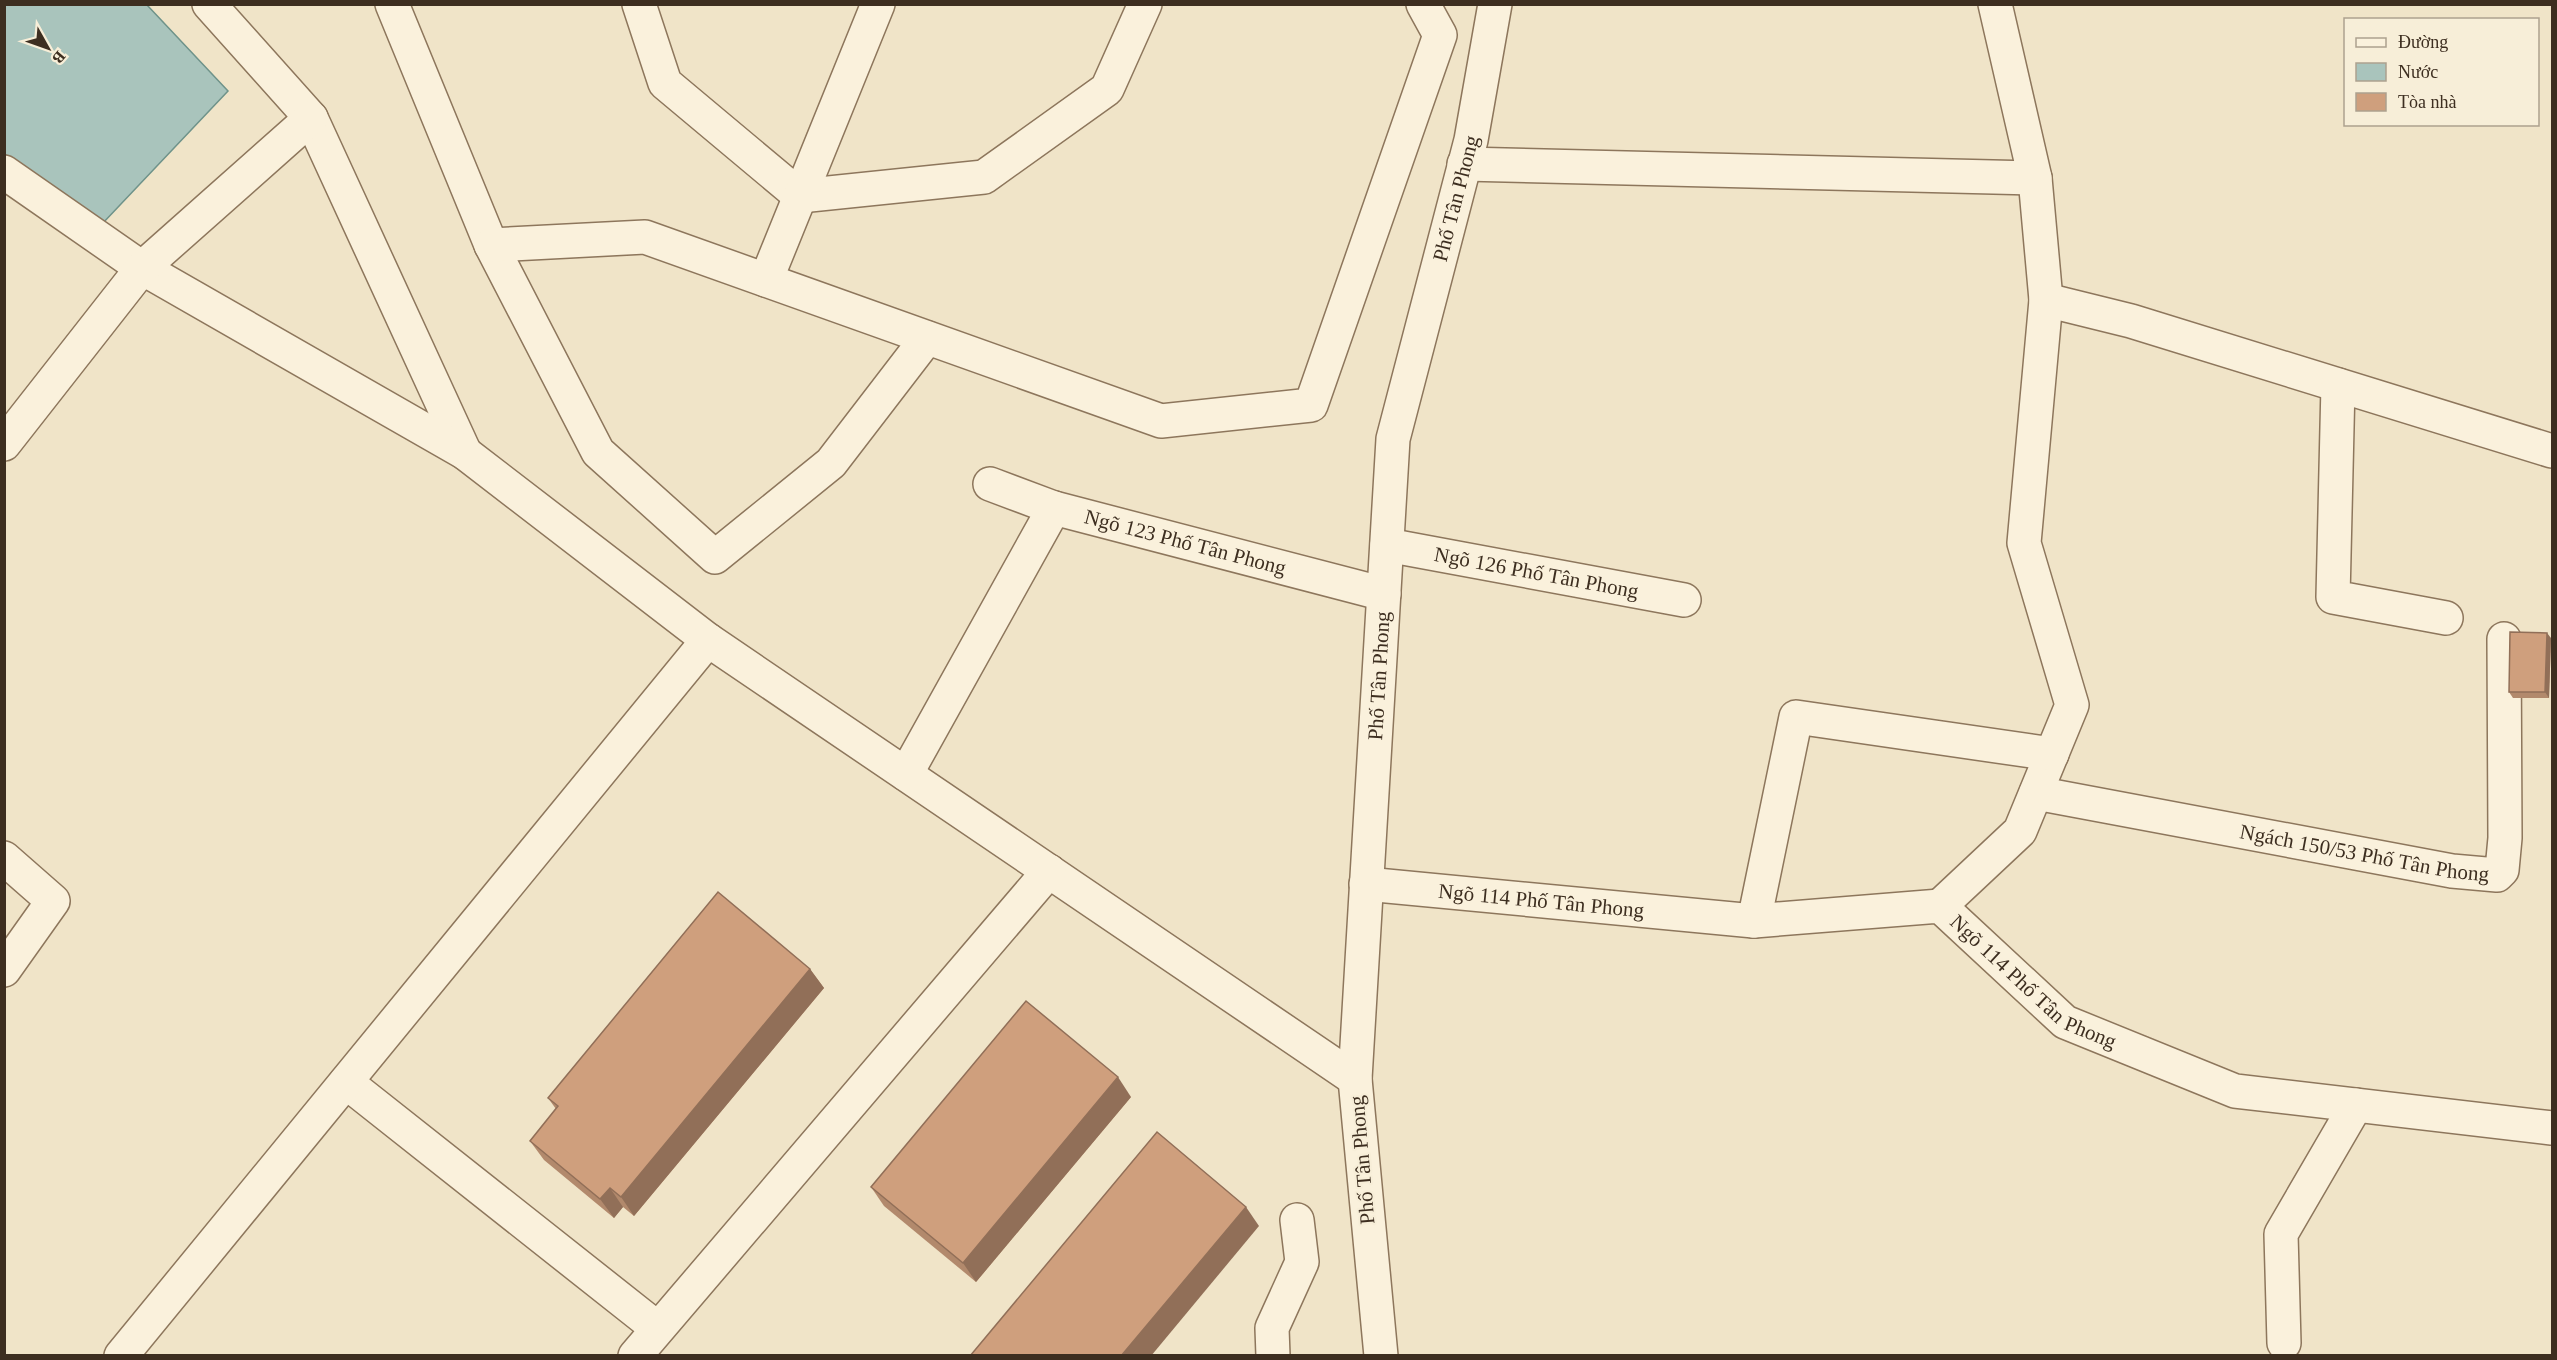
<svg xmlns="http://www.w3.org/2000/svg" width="2557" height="1360" font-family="Georgia,serif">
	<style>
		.water { fill: #a9c4bc; stroke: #6f938a; stroke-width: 1.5 }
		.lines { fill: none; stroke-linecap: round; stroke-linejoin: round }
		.minor-casing { stroke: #8d765c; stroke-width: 36 }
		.minor { stroke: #faf1dc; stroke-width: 33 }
		.wall { fill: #b2896c }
		.shaded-wall { fill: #916f58 }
		.building { fill: #cf9f7d; stroke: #916f58; stroke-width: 1.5 }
		.labels { text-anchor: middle; stroke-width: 4.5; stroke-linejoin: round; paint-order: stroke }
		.street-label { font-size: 21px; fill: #3d2e20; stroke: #f7eed8 }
	</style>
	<rect width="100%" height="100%" fill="#f0e4c8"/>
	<polygon class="water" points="5,5 147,5 228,91 102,224 5,154"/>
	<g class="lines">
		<defs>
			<g id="minor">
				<polyline points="209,4 311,118 465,453"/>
				<polyline points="392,4 491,245 598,452 715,557 831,463 927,338"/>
				<polyline points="639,4 665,83 800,196 984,177 1107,89 1145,4"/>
				<polyline points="1464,164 2035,178"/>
				<polyline points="4,172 142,268 465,453 708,640 1355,1079"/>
				<polyline points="491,245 645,237 1161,421 1311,405 1440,35 1423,4"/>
				<polyline points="766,280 878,4"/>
				<polyline points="2046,300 2131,321 2552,451"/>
				<polyline points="2338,385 2333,597 2446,618"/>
				<polyline points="4,444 142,268 311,118"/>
				<path id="s1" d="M990 484 1054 508 1384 594"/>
				<path id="s2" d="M1387 545 1684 600"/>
				<polyline points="906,774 1054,508"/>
				<path id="s3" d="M2036 793 2452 871 2497 875 2502 870 2505 838 2504 639"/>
				<polyline points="4,858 53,901 4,970"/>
				<path id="s4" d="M1366 884 1754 921 1940 906 2065 1022 2235 1091 2552 1128"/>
				<polyline points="1940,906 2020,831 2072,705 2024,543 2046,300 2035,178 1995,4"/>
				<polyline points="1754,921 1796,717 2052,754"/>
				<polyline points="346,1082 657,1328"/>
				<polyline points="2284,1343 2281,1234 2356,1105"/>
				<polyline points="121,1356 708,640"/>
				<polyline points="635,1356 1049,871"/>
				<polyline points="1273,1356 1272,1328 1302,1262 1297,1220"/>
				<path id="s5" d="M1381 1356 1355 1079 1393 439 1471 140 1495 4"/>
			</g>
		</defs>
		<use href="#minor" class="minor-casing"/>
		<use href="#minor" class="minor"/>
	</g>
	<g class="wall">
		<polygon points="2551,638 2549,698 2513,698 2509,692"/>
		<polygon points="810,969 824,988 634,1216 623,1207 614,1218 544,1160 530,1141 556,1109 548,1098"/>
		<polygon points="1131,1097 976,1282 884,1206 871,1187"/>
	</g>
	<g class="shaded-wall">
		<polygon points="2547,633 2551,638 2549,698 2545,692"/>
		<polygon points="810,969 824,988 634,1216 621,1197"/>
		<polygon points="1118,1077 1131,1097 976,1282 963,1263"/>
		<polygon points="610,1188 623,1207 614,1218 600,1199"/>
		<polygon points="1246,1207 1259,1226 1151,1356 1121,1356"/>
	</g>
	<g class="building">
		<polygon points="2510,632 2547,633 2545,692 2509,692"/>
		<polygon points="718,892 810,969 621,1197 610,1188 600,1199 530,1141 558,1106 548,1098"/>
		<polygon points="1026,1001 1118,1077 963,1263 871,1187"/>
		<polygon points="1157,1132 1246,1207 1121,1356 970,1356"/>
	</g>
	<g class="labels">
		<g class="street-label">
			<text dy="7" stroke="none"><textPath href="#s5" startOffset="1168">Phố Tân Phong</textPath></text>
			<text dy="7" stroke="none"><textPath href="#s1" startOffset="204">Ngõ 123 Phố Tân Phong</textPath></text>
			<text dy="7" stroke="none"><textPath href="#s2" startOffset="152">Ngõ 126 Phố Tân Phong</textPath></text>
			<text dy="7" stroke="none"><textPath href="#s5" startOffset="682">Phố Tân Phong</textPath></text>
			<text dy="7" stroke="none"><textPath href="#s3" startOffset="334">Ngách 150/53 Phố Tân Phong</textPath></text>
			<text dy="7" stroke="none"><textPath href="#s4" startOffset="176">Ngõ 114 Phố Tân Phong</textPath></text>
			<text dy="7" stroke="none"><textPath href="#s4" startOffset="698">Ngõ 114 Phố Tân Phong</textPath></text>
			<text transform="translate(1362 1160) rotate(-95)" y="7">Phố Tân Phong</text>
		</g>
	</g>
	<rect width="2557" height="1360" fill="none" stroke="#3d2e20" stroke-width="12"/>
	<rect x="2344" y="18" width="195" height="108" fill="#f7eed8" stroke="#ada18e" stroke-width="1.5"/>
	<rect x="2356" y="38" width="30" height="9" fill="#faf1dc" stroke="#ada18e" stroke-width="1.5"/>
	<text x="2398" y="48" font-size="18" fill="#3d2e20">Đường</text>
	<rect x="2356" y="63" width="30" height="18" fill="#a9c4bc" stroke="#ada18e" stroke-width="1.5"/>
	<text x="2398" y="78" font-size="18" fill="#3d2e20">Nước</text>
	<rect x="2356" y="93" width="30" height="18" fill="#cf9f7d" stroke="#ada18e" stroke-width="1.5"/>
	<text x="2398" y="108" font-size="18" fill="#3d2e20">Tòa nhà</text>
	<g transform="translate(48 48) rotate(130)" stroke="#f7eed8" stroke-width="4.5" paint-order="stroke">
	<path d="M0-4.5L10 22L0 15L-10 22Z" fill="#3d2e20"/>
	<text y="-9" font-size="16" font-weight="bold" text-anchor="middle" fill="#3d2e20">B</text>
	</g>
</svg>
